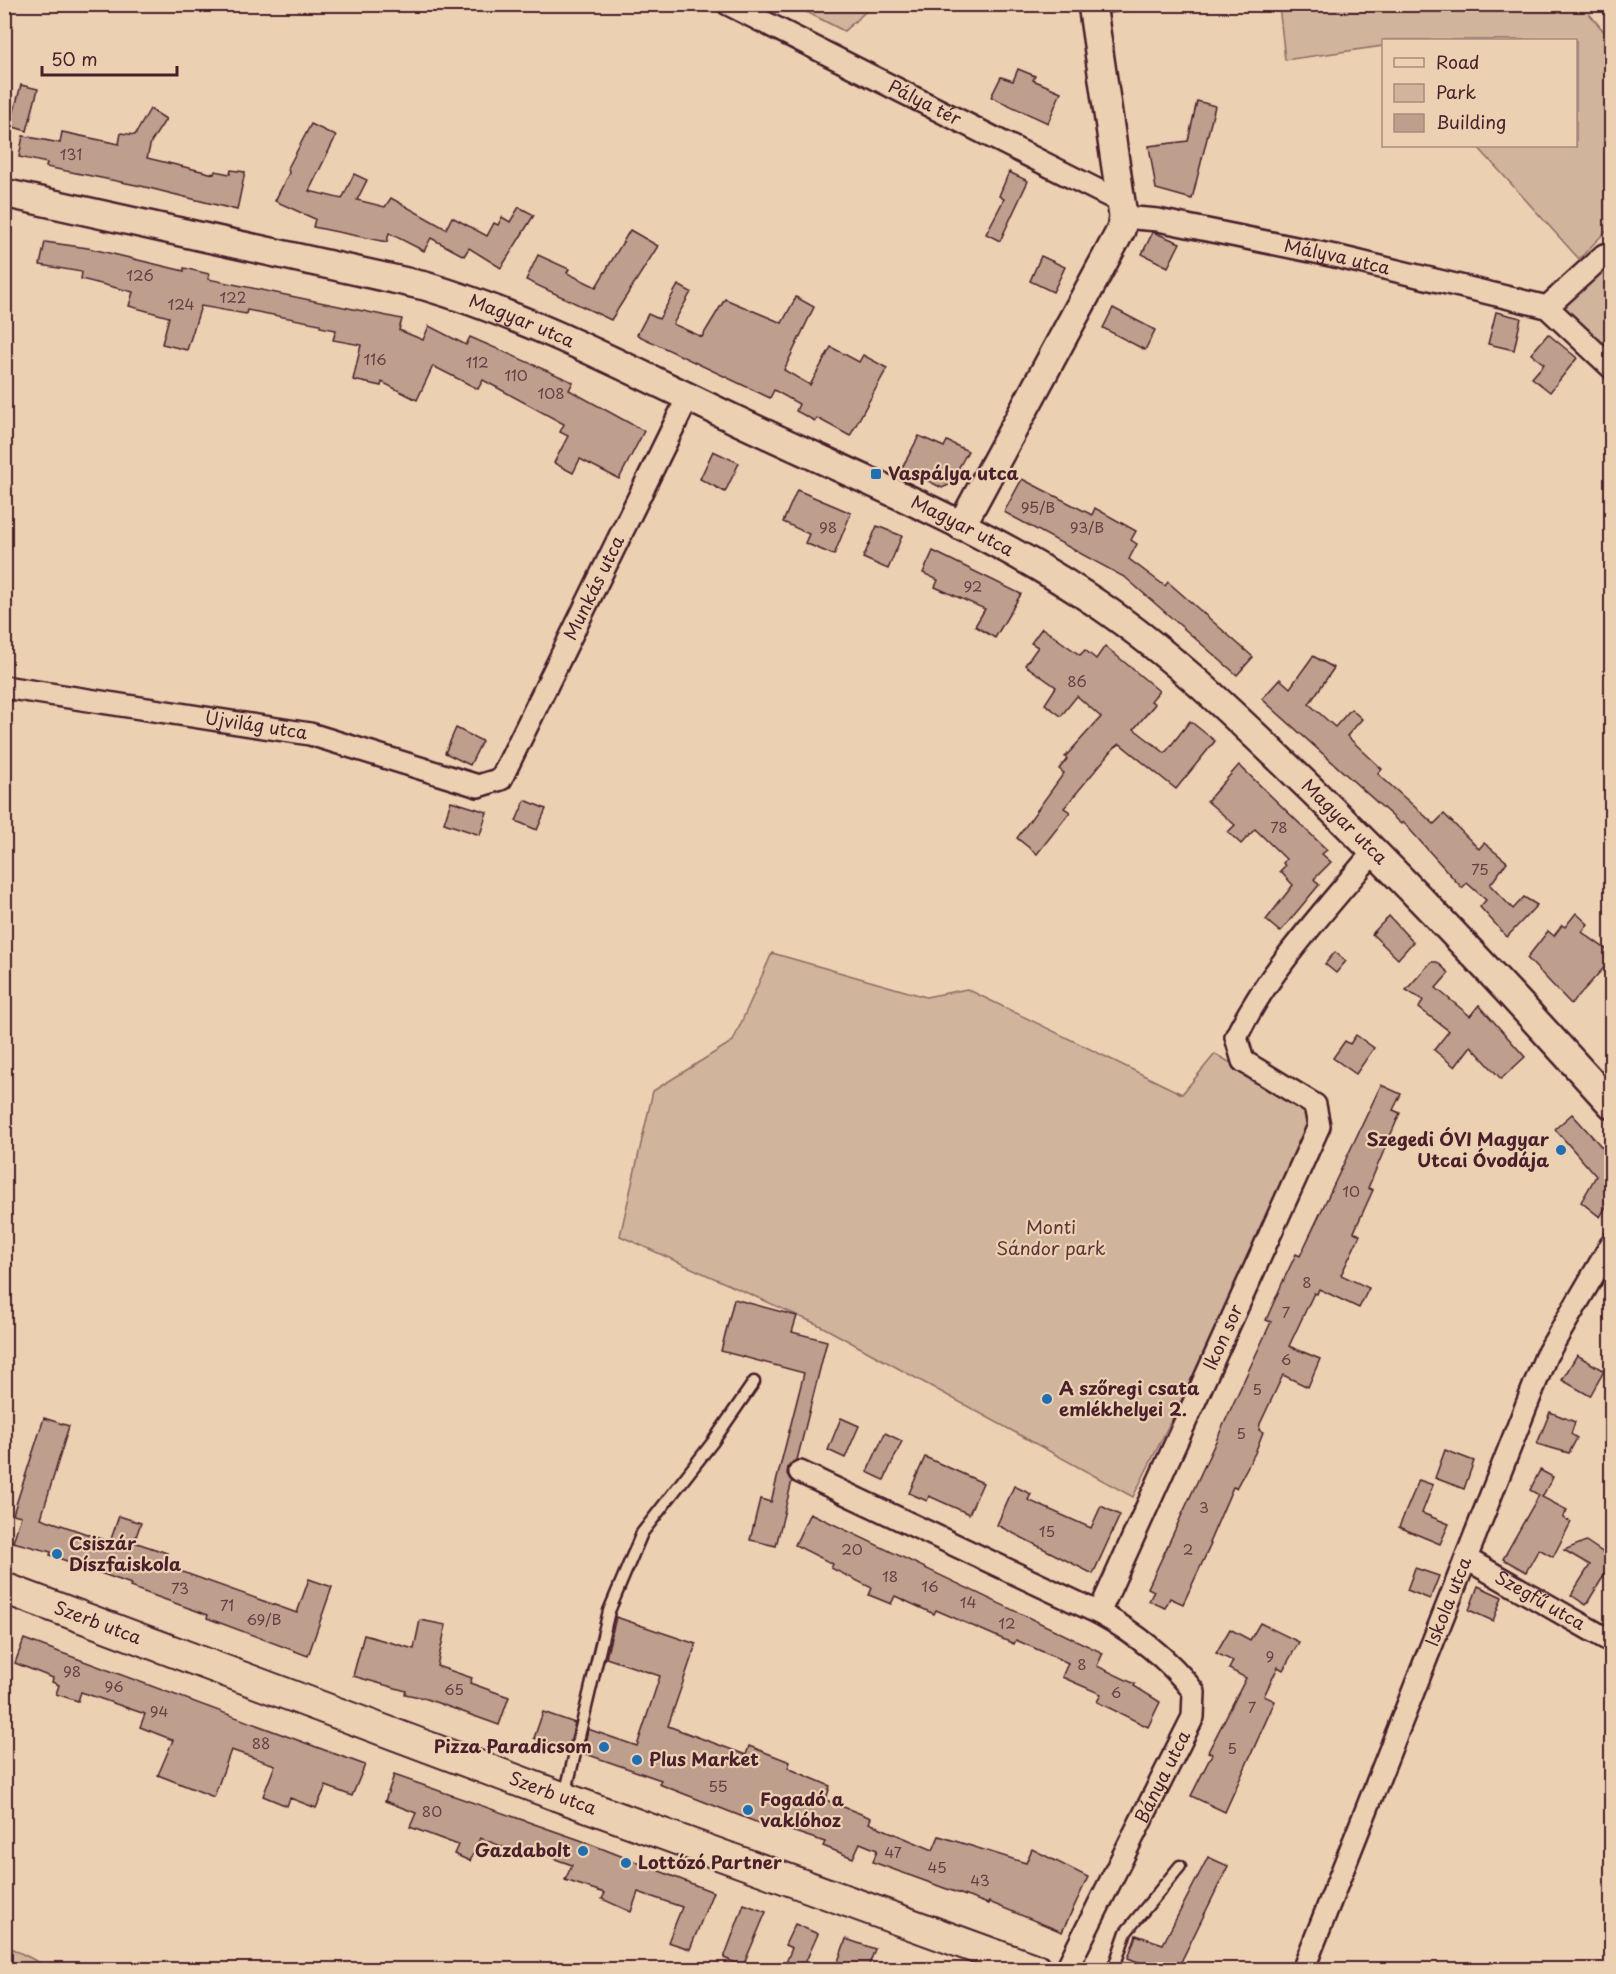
<svg xmlns="http://www.w3.org/2000/svg" width="1616" height="1974" font-family="'Playpen Sans',sans-serif">
	<style>
		.green { fill: #d0b49c; stroke: #8d6a64; stroke-width: 1.5 }
		.building { fill: #be9f8d; stroke: #4a1f2b; stroke-width: 1.5 }
		.lines { fill: none; stroke-linecap: round; stroke-linejoin: round }
		.service-casing { stroke: #4a1f2b; stroke-width: 15 }
		.minor-casing { stroke: #4a1f2b; stroke-width: 26 }
		.tertiary-casing { stroke: #4a1f2b; stroke-width: 32 }
		.secondary-casing { stroke: #4a1f2b; stroke-width: 34 }
		.service { stroke: #ebd1b2; stroke-width: 10 }
		.minor { stroke: #ebd1b2; stroke-width: 21 }
		.tertiary { stroke: #ebd1b2; stroke-width: 27 }
		.secondary { stroke: #ebd1b2; stroke-width: 30 }
		.poi-dot { fill: #1f6fb2; stroke: #ebd1b2; stroke-width: 2 }
		.labels { text-anchor: middle; stroke-width: 4.5; stroke-linejoin: round; paint-order: stroke }
		.number-label { font-size: 15px; fill: #673f44 }
		.street-label { font-size: 18px; fill: #4a1f2b; stroke: #ebd1b2 }
		.poi-label { font-size: 18px; font-weight: bold; fill: #4a1f2b; stroke: #ebd1b2; text-anchor: start }
		.park-label { font-size: 18px; fill: #5e353c; stroke: #ebd1b2 }
	</style>
	<rect width="100%" height="100%" fill="#ebd1b2"/>
	<filter id="ink" filterUnits="userSpaceOnUse"><feTurbulence type="fractalNoise" baseFrequency=".0167" numOctaves="2"/><feDisplacementMap in="SourceGraphic" scale="12" xChannelSelector="R" yChannelSelector="G"/><feConvolveMatrix kernelMatrix="1 2 1 2 8 2 1 2 1" color-interpolation-filters="sRGB"/></filter>
	<g filter="url(#ink)">
		<g class="green">
			<polygon points="1106,4 1169,5 1107,14"/>
			<polygon points="793,5 873,5 844,31"/>
			<polygon points="1279,5 1582,5 1611,40 1611,226 1579,259 1477,146 1576,146 1576,40 1384,40 1383,46 1285,60"/>
			<polygon points="1611,261 1611,361 1562,307"/>
			<polygon points="772,953 926,997 967,989 1182,1094 1215,1054 1306,1105 1313,1124 1309,1144 1133,1497 821,1326 620,1236 653,1091 733,1041"/>
			<polygon points="4,1945 5,1945 52,1969 5,1969"/>
		</g>
		<g class="building">
			<polygon points="1018,69 1035,76 1033,80 1061,92 1048,123 991,97 1001,77 1013,81"/>
			<polygon points="21,85 38,89 27,131 10,126"/>
			<polygon points="1197,101 1215,106 1192,199 1156,189 1149,146 1188,141"/>
			<polygon points="150,109 166,119 151,142 147,158 214,174 215,171 230,174 231,170 245,172 237,210 141,186 46,167 47,163 19,157 23,136 60,143 62,132 119,144 121,133 135,135"/>
			<polygon points="311,124 336,136 309,191 342,199 354,174 367,180 357,200 385,207 391,198 446,229 452,217 487,236 494,223 498,225 502,217 510,222 519,207 534,215 501,268 469,248 464,256 431,238 424,251 389,233 387,242 313,227 315,219 275,201 289,173 288,168"/>
			<polygon points="1009,172 1028,181 1000,241 986,234 1004,199 999,196"/>
			<polygon points="630,230 658,246 611,320 526,280 538,255 569,269 567,273 596,287"/>
			<polygon points="1153,232 1180,243 1168,267 1142,254"/>
			<polygon points="45,242 88,248 184,271 184,268 209,274 208,279 402,319 399,330 423,340 429,326 466,345 470,337 573,382 569,390 644,431 619,479 580,459 573,473 554,463 568,436 560,432 564,424 483,380 478,389 433,366 417,400 382,382 381,386 353,380 361,345 333,340 336,330 320,327 320,324 247,310 246,314 201,306 187,350 162,344 169,317 129,306 133,292 81,279 82,272 40,265"/>
			<polygon points="1041,256 1065,267 1053,292 1030,281"/>
			<polygon points="678,285 691,292 673,324 702,337 725,299 782,323 796,297 814,307 784,370 810,385 831,347 859,362 863,355 887,368 850,436 817,418 815,421 796,411 799,404 774,390 770,398 637,335 648,314 659,319"/>
			<polygon points="1113,308 1155,330 1145,350 1103,328"/>
			<polygon points="1496,312 1521,318 1514,350 1488,344"/>
			<polygon points="1548,334 1577,358 1550,392 1532,378 1544,364 1531,354"/>
			<polygon points="919,436 944,447 947,441 968,451 949,485 942,488 902,468"/>
			<polygon points="713,451 739,463 725,492 700,479"/>
			<polygon points="1022,479 1092,515 1095,508 1136,531 1131,540 1137,544 1129,559 1165,586 1168,582 1253,657 1237,675 1126,578 1004,512"/>
			<polygon points="797,490 851,513 834,555 805,543 809,534 783,522"/>
			<polygon points="877,526 902,536 888,569 863,558"/>
			<polygon points="933,551 1021,594 995,638 975,626 985,609 935,587 938,580 923,573"/>
			<polygon points="1042,628 1080,655 1085,650 1096,659 1105,646 1159,691 1151,701 1155,704 1134,729 1165,753 1190,721 1215,741 1176,789 1120,744 1114,748 1064,808 1070,812 1037,854 1017,838 1064,773 1059,769 1067,759 1065,757 1101,717 1077,696 1061,716 1045,704 1056,687 1025,665 1038,647 1031,643"/>
			<polygon points="1313,656 1334,668 1309,704 1335,727 1351,709 1362,719 1347,736 1382,769 1378,774 1434,824 1444,814 1479,849 1484,843 1507,862 1490,885 1513,909 1524,897 1537,905 1507,937 1480,907 1486,900 1467,883 1462,888 1403,822 1401,824 1262,699 1280,679 1290,688"/>
			<polygon points="456,728 482,741 470,765 445,753"/>
			<polygon points="1239,765 1327,850 1322,854 1331,862 1314,879 1319,885 1280,932 1266,920 1293,885 1280,871 1285,866 1283,863 1286,859 1255,829 1241,844 1228,832 1235,825 1207,801"/>
			<polygon points="525,800 546,809 537,830 516,821"/>
			<polygon points="451,801 487,812 480,835 444,823"/>
			<polygon points="1576,913 1588,924 1582,932 1611,953 1611,960 1571,1004 1527,958 1548,931 1554,936 1562,925 1565,927"/>
			<polygon points="1389,916 1413,942 1398,959 1372,934"/>
			<polygon points="1335,952 1346,961 1336,973 1325,964"/>
			<polygon points="1431,962 1437,962 1449,973 1436,988 1470,1016 1479,1005 1525,1057 1501,1079 1471,1046 1455,1067 1434,1050 1449,1031 1419,1008 1423,1000 1406,990"/>
			<polygon points="1356,1035 1374,1048 1356,1074 1333,1058 1345,1041 1350,1044"/>
			<polygon points="1381,1085 1401,1094 1393,1110 1400,1113 1368,1188 1373,1190 1354,1232 1360,1235 1341,1275 1369,1288 1359,1308 1319,1289 1317,1294 1314,1293 1289,1346 1320,1359 1308,1387 1283,1375 1260,1424 1259,1430 1263,1432 1255,1453 1236,1488 1233,1487 1209,1543 1211,1544 1183,1604 1170,1598 1165,1608 1149,1601 1154,1591 1148,1588 1271,1322 1266,1320 1284,1279 1296,1254 1300,1256"/>
			<polygon points="1572,1114 1609,1155 1611,1152 1611,1198 1600,1217 1581,1202 1596,1176 1555,1129"/>
			<polygon points="734,1299 797,1316 792,1332 827,1341 797,1460 788,1467 787,1474 792,1481 776,1546 750,1540 760,1499 771,1502 804,1373 721,1351"/>
			<polygon points="1577,1355 1604,1371 1590,1396 1562,1380"/>
			<polygon points="1550,1412 1575,1422 1571,1434 1577,1438 1569,1453 1537,1444"/>
			<polygon points="44,1418 69,1426 41,1518 110,1542 119,1516 141,1523 134,1542 167,1553 163,1565 297,1613 309,1579 332,1587 308,1656 207,1618 208,1615 130,1587 131,1584 50,1555 51,1552 13,1542 21,1516 13,1514"/>
			<polygon points="841,1418 859,1426 845,1458 828,1450"/>
			<polygon points="885,1433 902,1441 884,1480 867,1472"/>
			<polygon points="1445,1450 1474,1461 1464,1489 1435,1478"/>
			<polygon points="925,1457 983,1483 969,1514 929,1496 927,1501 909,1493"/>
			<polygon points="1540,1470 1553,1477 1542,1497 1567,1510 1563,1518 1571,1522 1553,1557 1539,1549 1526,1572 1503,1559 1539,1495 1530,1490"/>
			<polygon points="1419,1480 1433,1485 1422,1513 1449,1524 1440,1544 1399,1527"/>
			<polygon points="1014,1486 1031,1494 1028,1500 1091,1528 1101,1506 1120,1515 1093,1574 997,1525"/>
			<polygon points="810,1513 1103,1653 1097,1666 1135,1684 1134,1686 1160,1702 1148,1727 1097,1702 1101,1694 1062,1677 1068,1663 1016,1640 1014,1644 936,1610 934,1614 895,1596 891,1604 869,1595 872,1588 831,1568 833,1564 795,1545"/>
			<polygon points="1586,1541 1611,1558 1611,1564 1586,1605 1571,1595 1590,1565 1564,1550"/>
			<polygon points="1415,1568 1439,1576 1430,1599 1407,1590"/>
			<polygon points="1478,1586 1502,1597 1493,1621 1469,1610"/>
			<polygon points="616,1617 696,1644 668,1726 746,1755 749,1746 790,1762 788,1768 830,1786 826,1800 871,1818 869,1823 933,1850 939,1836 1026,1863 1032,1849 1088,1877 1062,1932 989,1902 988,1904 873,1862 877,1850 860,1843 853,1858 823,1846 825,1842 767,1823 766,1826 659,1784 661,1780 583,1753 588,1729 637,1746 660,1676 606,1658"/>
			<polygon points="420,1620 446,1625 437,1666 472,1678 470,1683 509,1697 499,1725 424,1698 405,1694 406,1691 353,1676 364,1635 414,1649"/>
			<polygon points="1260,1623 1299,1642 1283,1670 1278,1667 1264,1696 1275,1701 1225,1812 1191,1796 1212,1754 1208,1752 1246,1678 1229,1669 1233,1661 1216,1653 1230,1629 1250,1640"/>
			<polygon points="24,1639 365,1765 352,1796 326,1786 316,1808 290,1798 287,1806 263,1796 275,1765 231,1750 214,1797 158,1775 173,1740 140,1727 145,1714 81,1692 78,1701 56,1694 59,1685 52,1682 53,1678 15,1663"/>
			<polygon points="543,1712 575,1723 568,1750 534,1738"/>
			<polygon points="394,1775 580,1840 713,1892 690,1949 668,1942 682,1907 638,1892 631,1912 602,1899 605,1893 565,1880 572,1865 519,1846 517,1852 480,1838 470,1861 454,1854 458,1845 410,1827 416,1813 385,1801"/>
			<polygon points="1208,1857 1228,1866 1177,1970 1159,1970 1128,1958 1136,1935 1163,1944"/>
			<polygon points="744,1904 766,1912 743,1966 724,1958"/>
			<polygon points="795,1924 818,1934 802,1970 783,1970 792,1948 785,1945"/>
			<polygon points="846,1939 875,1949 867,1970 835,1970"/>
		</g>
		<g class="lines">
			<defs>
				<g id="service">
					<polyline points="565,1795 609,1611 642,1533 712,1443 754,1382"/>
					<polyline points="1113,1970 1126,1932 1180,1866"/>
				</g>
				<g id="minor">
					<path id="s1" d="M728 4 1121 202"/>
					<path id="s2" d="M1123 217 1158 220 1335 256 1547 307 1604 255H1612"/>
					<polyline points="1547,307 1612,368"/>
					<path id="s3" d="M4 687 310 734 478 786 501 779 688 397"/>
					<path id="s4" d="M800 1472 1099 1613 1319 1126 1315 1105 1243 1061 1236 1037C1270 968 1326 910 1375 850"/>
					<path id="s5" d="M1467 1559 1612 1642"/>
					<path id="s6" d="M1066 1970 1193 1717 1194 1692C1170 1660 1134 1632 1099 1613"/>
					<path id="s7" d="M1303 1970 1546 1356 1612 1243"/>
				</g>
				<g id="tertiary">
					<path id="s8" d="M4 193 425 286C533 318 634 372 736 420 852 475 976 524 1084 595 1160 644 1226 707 1291 770 1403 877 1508 990 1612 1105"/>
					<polyline points="961,526 1121,230 1123,217 1121,202 1092,4"/>
				</g>
				<g id="secondary">
					<path id="s9" d="M4 1588 564 1798 1037 1970"/>
				</g>
			</defs>
			<use href="#service" class="service-casing"/>
			<use href="#minor" class="minor-casing"/>
			<use href="#tertiary" class="tertiary-casing"/>
			<use href="#secondary" class="secondary-casing"/>
			<use href="#service" class="service"/>
			<use href="#minor" class="minor"/>
			<use href="#tertiary" class="tertiary"/>
			<use href="#secondary" class="secondary"/>
		</g>
	</g>
	<g class="poi-dot">
		<rect x="870" y="468" width="12" height="12" rx="3"/>
		<circle cx="1561" cy="1150" r="6"/>
		<circle cx="1047" cy="1399" r="6"/>
		<circle cx="57" cy="1554" r="6"/>
		<circle cx="604" cy="1747" r="6"/>
		<circle cx="637" cy="1760" r="6"/>
		<circle cx="748" cy="1810" r="6"/>
		<circle cx="583" cy="1851" r="6"/>
		<circle cx="626" cy="1863" r="6"/>
	</g>
	<g class="labels">
		<g class="number-label">
			<text x="71" y="160">131</text>
			<text x="140" y="281">126</text>
			<text x="233" y="303">122</text>
			<text x="181" y="310">124</text>
			<text x="375" y="365">116</text>
			<text x="477" y="368">112</text>
			<text x="516" y="381">110</text>
			<text x="551" y="399">108</text>
			<text x="1038" y="513">95/B</text>
			<text x="828" y="533">98</text>
			<text x="1087" y="533">93/B</text>
			<text x="973" y="592">92</text>
			<text x="1077" y="687">86</text>
			<text x="1279" y="833">78</text>
			<text x="1480" y="875">75</text>
			<text x="1351" y="1197">10</text>
			<text x="1307" y="1288">8</text>
			<text x="1286" y="1318">7</text>
			<text x="1286" y="1365">6</text>
			<text x="1257" y="1395">5</text>
			<text x="1241" y="1439">5</text>
			<text x="1204" y="1513">3</text>
			<text x="1047" y="1537">15</text>
			<text x="852" y="1555">20</text>
			<text x="1188" y="1555">2</text>
			<text x="890" y="1582">18</text>
			<text x="930" y="1592">16</text>
			<text x="180" y="1594">73</text>
			<text x="968" y="1608">14</text>
			<text x="227" y="1611">71</text>
			<text x="264" y="1625">69/B</text>
			<text x="1007" y="1629">12</text>
			<text x="1270" y="1662">9</text>
			<text x="1082" y="1670">8</text>
			<text x="72" y="1677">98</text>
			<text x="114" y="1692">96</text>
			<text x="454" y="1695">65</text>
			<text x="1116" y="1698">6</text>
			<text x="1252" y="1713">7</text>
			<text x="159" y="1717">94</text>
			<text x="261" y="1749">88</text>
			<text x="1232" y="1754">5</text>
			<text x="718" y="1792">55</text>
			<text x="432" y="1817">80</text>
			<text x="893" y="1858">47</text>
			<text x="937" y="1873">45</text>
			<text x="980" y="1886">43</text>
		</g>
		<g class="street-label">
			<text dy="6" stroke="none"><textPath href="#s1" startOffset="220">Pálya tér</textPath></text>
			<text dy="6" stroke="none"><textPath href="#s2" startOffset="218">Mályva utca</textPath></text>
			<text dy="6" stroke="none"><textPath href="#s8" startOffset="534">Magyar utca</textPath></text>
			<text dy="6" stroke="none"><textPath href="#s8" startOffset="1020">Magyar utca</textPath></text>
			<text dy="6" stroke="none"><textPath href="#s3" startOffset="722">Munkás utca</textPath></text>
			<text dy="6" stroke="none"><textPath href="#s3" startOffset="255">Újvilág utca</textPath></text>
			<text dy="6" stroke="none"><textPath href="#s8" startOffset="1506">Magyar utca</textPath></text>
			<text dy="6" stroke="none"><textPath href="#s4" startOffset="633">Ikon sor</textPath></text>
			<text dy="6" stroke="none"><textPath href="#s5" startOffset="84">Szegfű utca</textPath></text>
			<text dy="6" stroke="none"><textPath href="#s7" startOffset="396">Iskola utca</textPath></text>
			<text dy="6" stroke="none"><textPath href="#s9" startOffset="100">Szerb utca</textPath></text>
			<text dy="6" stroke="none"><textPath href="#s6" startOffset="216">Bánya utca</textPath></text>
			<text dy="6" stroke="none"><textPath href="#s9" startOffset="586">Szerb utca</textPath></text>
		</g>
		<g class="poi-label">
			<text x="888" y="480">Vaspálya utca</text>
			<text x="1549" y="1146" text-anchor="end">Szegedi ÓVI Magyar<tspan x="1549" dy="21">Utcai Óvodája</tspan></text>
			<text x="1059" y="1395">A szőregi csata<tspan x="1059" dy="21">emlékhelyei 2.</tspan></text>
			<text x="69" y="1550">Csiszár<tspan x="69" dy="21">Díszfaiskola</tspan></text>
			<text x="592" y="1753" text-anchor="end">Pizza Paradicsom</text>
			<text x="649" y="1766">Plus Market</text>
			<text x="760" y="1806">Fogadó a<tspan x="760" dy="21">vaklóhoz</tspan></text>
			<text x="571" y="1857" text-anchor="end">Gazdabolt</text>
			<text x="638" y="1869">Lottózó Partner</text>
		</g>
		<g class="park-label">
			<text x="1051" y="1234">Monti<tspan x="1051" dy="21">Sándor park</tspan></text>
		</g>
	</g>
	<rect width="1616" height="1974" fill="none" stroke="#ebd1b2" stroke-width="24"/>
	<rect x="12" y="12" width="1592" height="1950" fill="none" stroke="#4a1f2b" stroke-width="2" filter="url(#ink)"/>
	<rect x="1382" y="39" width="195" height="108" fill="#ebd1b2" stroke="#ab8a7c" stroke-width="1.5"/>
	<rect x="1394" y="58" width="30" height="9" fill="#ebd1b2" stroke="#ab8a7c" stroke-width="1.5"/>
	<text x="1436" y="69" font-size="18" fill="#4a1f2b">Road</text>
	<rect x="1394" y="84" width="30" height="18" fill="#d0b49c" stroke="#ab8a7c" stroke-width="1.5"/>
	<text x="1436" y="99" font-size="18" fill="#4a1f2b">Park</text>
	<rect x="1394" y="114" width="30" height="18" fill="#be9f8d" stroke="#ab8a7c" stroke-width="1.5"/>
	<text x="1436" y="129" font-size="18" fill="#4a1f2b">Building</text>
	<path d="M42 66v9h135v-9" fill="none" stroke="#4a1f2b" stroke-width="3"/>
	<text x="51" y="66" font-size="18" fill="#4a1f2b" stroke="#ebd1b2" stroke-width="4.5" paint-order="stroke">50 m</text>
</svg>
